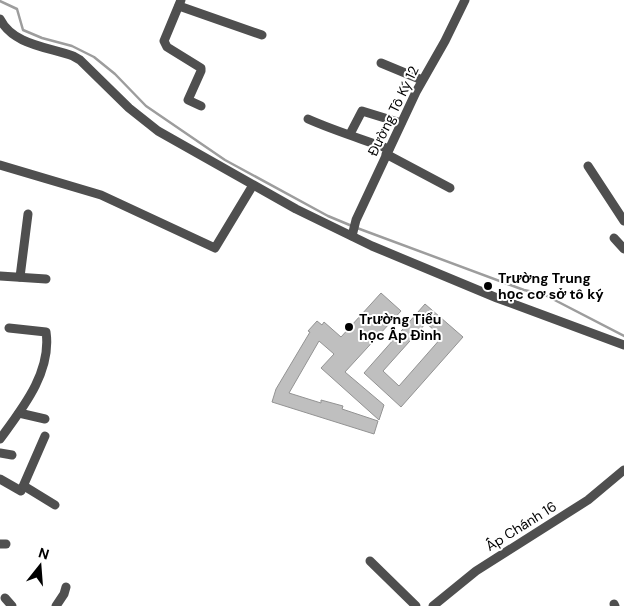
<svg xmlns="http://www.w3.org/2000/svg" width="624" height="606" font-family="'DM Sans',sans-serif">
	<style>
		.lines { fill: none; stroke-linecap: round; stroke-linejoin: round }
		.stream { stroke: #9d9d9d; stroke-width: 2.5 }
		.building { fill: #bfbfbf; stroke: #939393; fill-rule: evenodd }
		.minor { stroke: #4f4f4f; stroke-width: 9 }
		.poi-dot { fill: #000; stroke: #fff; stroke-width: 2 }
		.labels { text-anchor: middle; stroke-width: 4; stroke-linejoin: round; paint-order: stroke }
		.street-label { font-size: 14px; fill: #000; stroke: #fff }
		.poi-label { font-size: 14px; font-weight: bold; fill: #000; stroke: #fff; text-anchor: start }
	</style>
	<rect width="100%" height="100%" fill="#fff"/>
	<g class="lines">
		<g class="stream">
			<polyline points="0,1 17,9 23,30 42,38 72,46 94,57 115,74 146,106 225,160 328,216 352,226"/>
			<polyline points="357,228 524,290 543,294 624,336"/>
		</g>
	</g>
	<g class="building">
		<polygon points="381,293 401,311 345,372 384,405 379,420 321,368 334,354 319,341 289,393 321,403 321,400 343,406 342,409 378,421 374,434 272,402 276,389 310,332 308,331 317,321 322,325 324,322 341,337"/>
		<path d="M425 304 463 337 401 407 364 373ZM426 323 442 337 399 386 383 371Z"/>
	</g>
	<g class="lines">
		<g class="minor">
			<polyline points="181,0 164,41 167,47 201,68 201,71 188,100 201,106"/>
			<polyline points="179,6 262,35"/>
			<path d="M0 19C13 45 48 47 73 56L80 60 129 108 158 131 296 209 372 246 497 298 624 345"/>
			<polyline points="381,63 422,80"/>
			<path d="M308 119C335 131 362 139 389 149"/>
			<polyline points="350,134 362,111 401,123"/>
			<polyline points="386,154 450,188"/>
			<polyline points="0,165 101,195 215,248 253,185"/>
			<polyline points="588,166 624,221"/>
			<polyline points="352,236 356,220 416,92 445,41 465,0"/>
			<polyline points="614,238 624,249"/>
			<polyline points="0,276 46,279"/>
			<polyline points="20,277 28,214"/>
			<polyline points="19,413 45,419"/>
			<path d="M0 439C22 409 52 372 46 332L9 328"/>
			<polyline points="0,453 12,455"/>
			<polyline points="0,479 21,491 45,436"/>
			<polyline points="24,486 55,505"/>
			<polyline points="0,544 6,544"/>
			<polyline points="370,561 416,606"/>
			<polyline points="5,598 12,606"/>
			<polyline points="614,604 615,606"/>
			<polyline points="56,606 64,594 66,587"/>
			<polyline points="433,606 476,571 588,500 624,470"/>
		</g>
	</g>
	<g class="poi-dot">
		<circle cx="488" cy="286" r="5"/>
		<circle cx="349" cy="327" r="5"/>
	</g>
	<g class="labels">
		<g class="street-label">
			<text transform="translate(393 111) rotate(-64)" y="5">Đường Tô Ký 12</text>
			<text transform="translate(521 526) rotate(-32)" y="5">Ấp Chánh 16</text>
		</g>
		<g class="poi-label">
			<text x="498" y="283">Trường Trung<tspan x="498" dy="16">học cơ sở tô ký</tspan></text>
			<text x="359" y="324">Trường Tiểu<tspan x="359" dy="16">học Ấp Đình</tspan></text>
		</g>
	</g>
	<g transform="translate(40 566) rotate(17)" stroke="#ffffff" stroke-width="4" paint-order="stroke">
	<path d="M0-4L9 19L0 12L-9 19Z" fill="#000000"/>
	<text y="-8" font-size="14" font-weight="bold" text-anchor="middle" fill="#000000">N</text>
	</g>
</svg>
